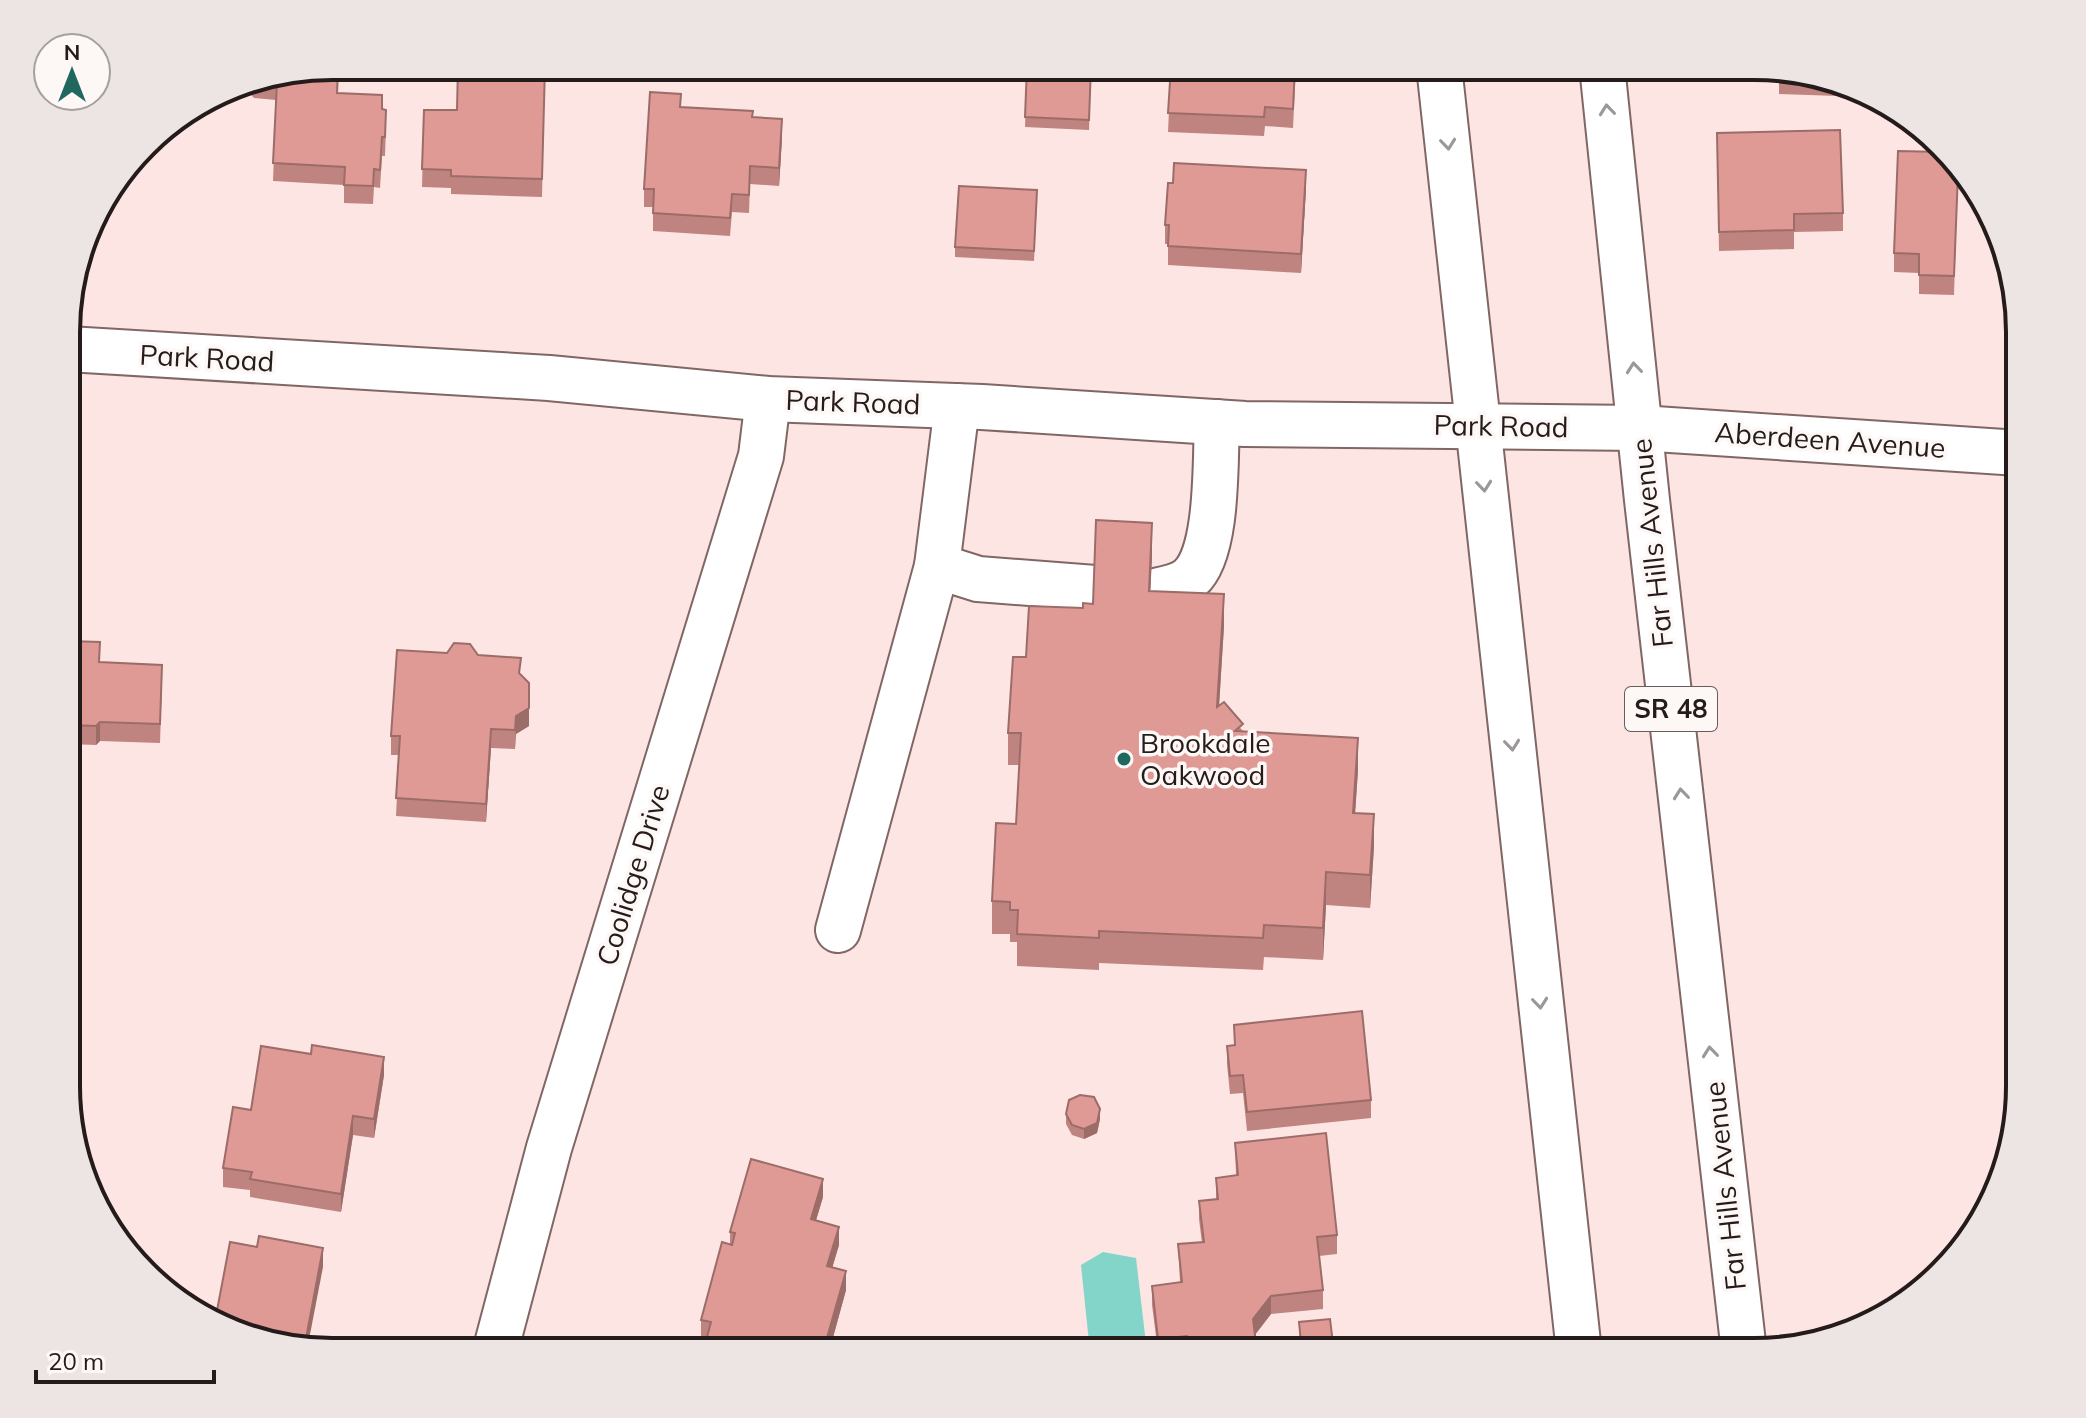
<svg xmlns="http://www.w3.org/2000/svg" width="2086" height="1418" font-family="Mulish,sans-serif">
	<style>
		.water { fill: #82d5c8 }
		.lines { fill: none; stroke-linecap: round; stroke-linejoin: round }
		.minor-casing { stroke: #806765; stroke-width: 48 }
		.major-casing { stroke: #806765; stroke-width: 48 }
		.minor { stroke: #fff; stroke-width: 44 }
		.major { stroke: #fff; stroke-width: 44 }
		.wall { fill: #c08480 }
		.shaded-wall { fill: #9c6c68 }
		.building { fill: #df9a95; stroke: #9c6c68; stroke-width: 2 }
		.oneway { stroke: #9d9898 }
		.poi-dot { fill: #20685f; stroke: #fdf7f6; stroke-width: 3 }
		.labels { text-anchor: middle; stroke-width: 7; stroke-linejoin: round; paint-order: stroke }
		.shield { fill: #fdf7f6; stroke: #665d5c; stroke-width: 2 }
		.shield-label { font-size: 26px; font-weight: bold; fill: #251b1a }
		.street-label { font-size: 28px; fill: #251b1a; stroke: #fdf7f6 }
		.poi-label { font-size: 28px; fill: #251b1a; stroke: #fdf7f6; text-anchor: start }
		.rim { fill: none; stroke: #251b1a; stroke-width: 4 }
	</style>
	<rect width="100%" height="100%" fill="#fce5e3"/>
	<polygon class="water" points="1103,1252 1136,1258 1147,1352 1090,1352 1081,1265"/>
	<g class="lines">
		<defs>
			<g id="minor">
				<polyline points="68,349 549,378 768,399 982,407 1245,424 1640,428 2019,453"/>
				<polyline points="937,566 978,579 1095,588"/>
				<path d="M1150 592C1163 589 1180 587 1190 578 1219 553 1215 458 1217 422"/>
				<polyline points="838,930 937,566 957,406"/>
				<polyline points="495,1352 549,1148 761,456 768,399"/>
			</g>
			<g id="major">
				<polyline points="1439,66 1579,1352"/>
				<polyline points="1602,66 1647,500 1744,1352"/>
			</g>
		</defs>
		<use href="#minor" class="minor-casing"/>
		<use href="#major" class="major-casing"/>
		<use href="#minor" class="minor"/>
		<use href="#major" class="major"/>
	</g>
	<g class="wall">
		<polygon points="332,66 339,66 338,93 382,110 386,129 385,156 382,156 380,188 374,187 373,204 344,203 344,185 273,181 276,100 254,98 241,84"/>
		<polygon points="545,66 542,197 451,194 451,188 422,187 424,110 457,110"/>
		<polygon points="1027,66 1091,66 1089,130 1025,127"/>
		<polygon points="1171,66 1296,66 1293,128 1265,126 1264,136 1168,132"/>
		<polygon points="1779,68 1839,80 1838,96 1779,94"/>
		<polygon points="681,107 753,117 782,138 779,186 750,184 749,213 732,212 730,236 653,231 653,207 644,207 644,189"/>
		<polygon points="1717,133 1843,213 1843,231 1794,232 1794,249 1719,251"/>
		<polygon points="1958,172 1954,295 1919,294 1919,273 1894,272 1894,253"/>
		<polygon points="1306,188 1301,273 1168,265 1168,244 1165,244 1165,225"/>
		<polygon points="1037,199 1034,261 955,257 955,247"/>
		<polygon points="1152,556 1150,591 1224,626 1219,705 1243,731 1358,770 1355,813 1374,846 1370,908 1326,905 1323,960 1264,957 1263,970 1099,963 1099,970 1017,966 1017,942 1010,942 1010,934 992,934 992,901 1016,824 1019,765 1008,765 1008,733 1026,657 1083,608 1093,604"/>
		<polygon points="68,641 99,662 162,683 160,743 100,741 96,745 68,744"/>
		<polygon points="478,655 521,674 529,726 516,734 515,749 491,748 486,822 396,816 399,755 391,755 391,736"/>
		<polygon points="1234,1025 1371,1100 1371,1118 1247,1131 1243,1093 1230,1094 1227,1064 1227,1046 1234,1045"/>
		<polygon points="384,1075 374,1138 353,1135 341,1212 250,1197 250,1190 223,1187 223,1168 251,1110"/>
		<polygon points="1066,1114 1100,1119 1097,1133 1084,1139 1072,1135 1066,1124"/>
		<polygon points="1235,1143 1337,1235 1337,1254 1319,1256 1323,1290 1323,1309 1271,1314 1255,1335 1257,1352 1158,1352 1152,1305 1152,1286 1180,1282 1178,1244 1202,1243 1199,1219 1199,1201 1216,1199 1216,1178 1236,1175"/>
		<polygon points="823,1197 816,1220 839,1245 832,1268 846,1290 829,1352 703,1352 706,1339 701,1338 701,1320 730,1245 730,1232"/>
		<polygon points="1299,1322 1334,1352 1300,1352"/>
	</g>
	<g class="shaded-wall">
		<polygon points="782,119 782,138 779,186 779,168"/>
		<polygon points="1306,170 1306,188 1301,273 1301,254"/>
		<polygon points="1152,523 1152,556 1149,623 1149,591"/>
		<polygon points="1224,594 1224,626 1217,739 1217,707"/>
		<polygon points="529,708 529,726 516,734 515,749 516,716"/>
		<polygon points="100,722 100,741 96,745 96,726"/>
		<polygon points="491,729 491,748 486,822 486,804"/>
		<polygon points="1358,738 1358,770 1353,845 1353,813"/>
		<polygon points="1374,814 1374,846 1370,908 1370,875"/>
		<polygon points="1326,872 1326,905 1323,960 1323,928"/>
		<polygon points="384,1057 384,1075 374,1138 374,1119"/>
		<polygon points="1100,1109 1100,1119 1097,1133 1084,1139 1084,1129"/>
		<polygon points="353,1116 353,1135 341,1212 341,1194"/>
		<polygon points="823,1179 823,1197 811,1237 811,1219"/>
		<polygon points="839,1227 839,1245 827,1285 827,1266"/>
		<polygon points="323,1248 323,1267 307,1350 304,1349"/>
		<polygon points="846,1271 846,1290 829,1352 823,1352"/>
		<polygon points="1271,1296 1271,1314 1253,1337 1253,1319"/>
	</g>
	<g class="building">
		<polygon points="332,66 338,66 337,93 382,95 382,109 386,110 385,137 382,137 380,170 374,169 373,186 344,185 345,167 273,163 277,82 260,80"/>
		<polygon points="458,66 545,66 542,179 451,176 451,170 422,169 424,110 457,110"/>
		<polygon points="1027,66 1091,66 1089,120 1025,117"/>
		<polygon points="1171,66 1295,66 1293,109 1265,107 1264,117 1168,113"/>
		<polygon points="1779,68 1825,77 1779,76"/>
		<polygon points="650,92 681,94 680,107 753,111 752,117 782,119 779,168 750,166 749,195 732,194 730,218 653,213 654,189 644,189"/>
		<polygon points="1840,130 1843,213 1794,214 1794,230 1719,232 1717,133"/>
		<polygon points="1898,151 1942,152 1958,172 1954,276 1919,275 1919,254 1894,253"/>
		<polygon points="1174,163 1306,170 1301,254 1168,246 1169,225 1165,225 1168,183 1173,183"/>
		<polygon points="959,186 1037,190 1034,251 955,247"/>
		<polygon points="1096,520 1152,523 1149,591 1224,594 1217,707 1224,702 1243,724 1235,731 1358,738 1353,813 1374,814 1370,875 1326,872 1323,928 1264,925 1263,938 1099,931 1099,938 1017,934 1018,910 1010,910 1010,902 992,901 996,823 1016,824 1021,733 1008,733 1013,657 1026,657 1029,606 1083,608 1083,603 1093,604"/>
		<polygon points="68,641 100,642 99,662 162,665 160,724 100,722 96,726 68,725"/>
		<polygon points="454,643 470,644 478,655 521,658 519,673 529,683 529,708 516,716 515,730 491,729 486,804 396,798 400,736 391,736 397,650 447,653"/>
		<polygon points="1362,1011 1371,1100 1247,1112 1243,1075 1230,1076 1227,1046 1235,1045 1234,1025"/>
		<polygon points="312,1045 384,1057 374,1119 353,1116 341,1194 250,1179 252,1172 223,1168 233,1107 251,1110 261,1046 311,1054"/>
		<polygon points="1080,1095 1094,1097 1100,1109 1097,1123 1084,1129 1072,1125 1066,1114 1069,1100"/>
		<polygon points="1326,1133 1337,1235 1317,1237 1323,1290 1271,1296 1253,1319 1257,1352 1189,1352 1187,1336 1158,1339 1152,1286 1182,1282 1178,1244 1204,1242 1199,1201 1218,1199 1216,1178 1238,1175 1235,1143"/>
		<polygon points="751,1159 823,1179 811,1219 839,1227 827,1266 846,1271 823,1352 804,1352 753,1338 749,1352 703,1352 711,1322 701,1320 722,1242 732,1245 735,1233 730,1232"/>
		<polygon points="259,1236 323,1248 304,1349 246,1338 215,1321 230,1242 257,1247"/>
		<polygon points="1330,1319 1334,1352 1302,1352 1299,1322"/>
	</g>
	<defs><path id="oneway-chevron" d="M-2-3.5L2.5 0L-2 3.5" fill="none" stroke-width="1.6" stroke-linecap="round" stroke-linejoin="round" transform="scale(2)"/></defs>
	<g class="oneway">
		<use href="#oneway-chevron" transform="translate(1607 110) rotate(-96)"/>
		<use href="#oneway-chevron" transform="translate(1448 144) rotate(84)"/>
		<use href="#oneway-chevron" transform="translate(1634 368) rotate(-96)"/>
		<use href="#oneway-chevron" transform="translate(1484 486) rotate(84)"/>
		<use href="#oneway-chevron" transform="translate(1512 745) rotate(84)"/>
		<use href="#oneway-chevron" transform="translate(1681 794) rotate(-96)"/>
		<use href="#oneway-chevron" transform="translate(1540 1003) rotate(84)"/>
		<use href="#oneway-chevron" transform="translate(1710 1052) rotate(-96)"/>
	</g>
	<circle class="poi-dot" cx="1124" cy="759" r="8"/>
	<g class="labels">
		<rect class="shield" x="1625" y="687" width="92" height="44" rx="6"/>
		<g class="shield-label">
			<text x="1671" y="718">SR 48</text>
		</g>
		<g class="street-label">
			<text transform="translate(207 358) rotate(3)" y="10">Park Road</text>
			<text transform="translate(853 402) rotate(2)" y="10">Park Road</text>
			<text transform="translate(1501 426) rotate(1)" y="10">Park Road</text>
			<text transform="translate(1830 440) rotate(4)" y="10">Aberdeen Avenue</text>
			<text transform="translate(1652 543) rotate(-96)" y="10">Far Hills Avenue</text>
			<text transform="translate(633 875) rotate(-73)" y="10">Coolidge Drive</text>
			<text transform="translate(1725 1186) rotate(-96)" y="10">Far Hills Avenue</text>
		</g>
		<g class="poi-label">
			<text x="1140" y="753">Brookdale<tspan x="1140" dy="32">Oakwood</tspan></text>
		</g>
	</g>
	<path d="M0 0H2086V1418H0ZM332 80H1754A252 252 0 0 1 2006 332V1086A252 252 0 0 1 1754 1338H332A252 252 0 0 1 80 1086V332A252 252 0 0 1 332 80Z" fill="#ece5e4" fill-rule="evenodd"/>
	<path class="rim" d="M332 80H1754A252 252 0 0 1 2006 332V1086A252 252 0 0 1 1754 1338H332A252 252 0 0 1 80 1086V332A252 252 0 0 1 332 80Z"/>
	<g transform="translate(72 72)"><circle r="38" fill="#fdf7f6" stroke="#a79f9e" stroke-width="2"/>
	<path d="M0-6L14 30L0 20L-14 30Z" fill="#20685f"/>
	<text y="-12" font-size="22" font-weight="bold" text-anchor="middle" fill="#251b1a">N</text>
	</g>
	<path d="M36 1370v12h178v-12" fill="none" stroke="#251b1a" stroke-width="4"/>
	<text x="48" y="1370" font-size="24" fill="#251b1a" stroke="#fdf7f6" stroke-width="6" paint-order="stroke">20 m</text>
</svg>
